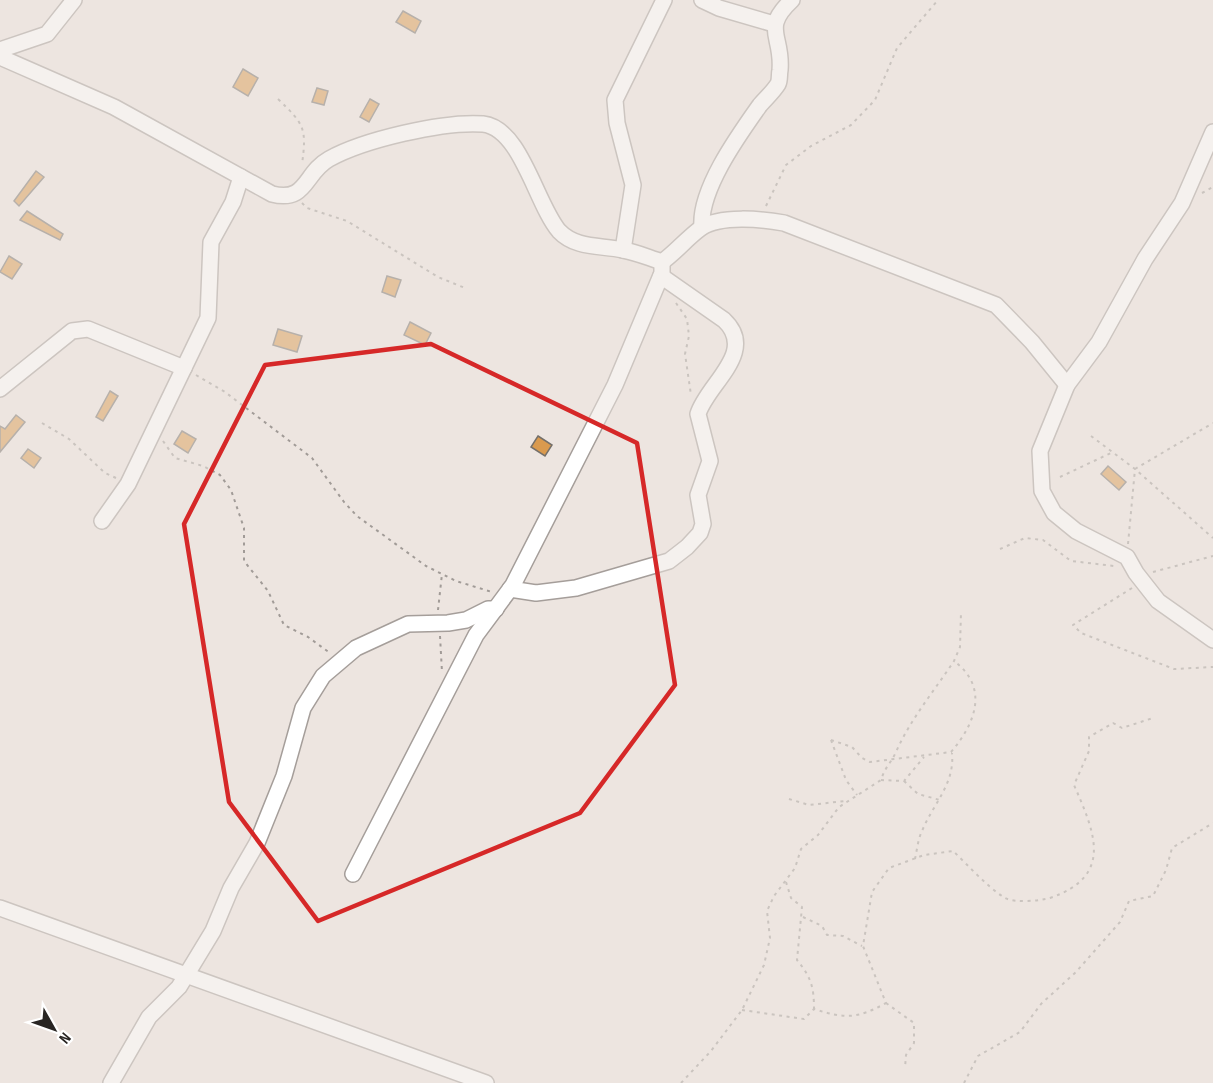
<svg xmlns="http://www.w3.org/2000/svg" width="1213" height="1083" font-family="'Sofia Sans Condensed',sans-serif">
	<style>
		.building { fill: #da9a4e; stroke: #75706a; stroke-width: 1.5 }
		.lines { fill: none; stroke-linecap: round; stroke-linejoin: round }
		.minor-casing { stroke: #a59e9a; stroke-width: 18 }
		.path { stroke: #a19b97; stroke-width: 2; stroke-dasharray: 3 4.5; stroke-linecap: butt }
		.minor { stroke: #fff; stroke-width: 15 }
		.marked { fill: none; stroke: #d62828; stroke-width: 4.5; stroke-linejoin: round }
	</style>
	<rect width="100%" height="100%" fill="#ede5e0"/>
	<g class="building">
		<polygon points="403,11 421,21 415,33 396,22"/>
		<polygon points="243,69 258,78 248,96 233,87"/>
		<polygon points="317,88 328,91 324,105 312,102"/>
		<polygon points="370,99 379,104 369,122 360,117"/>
		<polygon points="36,171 44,177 19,206 14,201"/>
		<polygon points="27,211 63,234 60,240 20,220"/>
		<polygon points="9,256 22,264 12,279 0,272"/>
		<polygon points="387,276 401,280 395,297 382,292"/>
		<polygon points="410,322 431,333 425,345 404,335"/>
		<polygon points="278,329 302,336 297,352 273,345"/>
		<polygon points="110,391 118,396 103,421 96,417"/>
		<polygon points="16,415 25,422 0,452 0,426 5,429"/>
		<polygon points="182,431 196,439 188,453 174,444"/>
		<polygon points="538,436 552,445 545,456 531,447"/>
		<polygon points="28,449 41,458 34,468 21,458"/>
		<polygon points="1108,466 1126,482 1119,490 1101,474"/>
	</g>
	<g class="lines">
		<defs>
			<g id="minor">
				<polyline points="702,0 719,8 774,24"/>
				<polyline points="0,50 47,34 74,0"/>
				<path d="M0 57 114 107 272 194C307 203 304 173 329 159 363 140 443 121 483 124 521 128 536 204 559 231 576 249 601 245 623 250 636 252 649 258 662 262 676 252 687 238 701 228 720 215 762 219 784 223L996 305 1032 342 1067 385"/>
				<polyline points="1213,132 1182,203 1145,259 1099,342 1067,385 1040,451 1042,491 1054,513 1076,531 1127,557 1136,573 1158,601 1213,640"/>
				<path d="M702 227C699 190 738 136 760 105 766 98 773 92 778 84 780 80 779 75 780 70 783 35 761 29 792 0"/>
				<polyline points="623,250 633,185 617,123 615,100 664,0"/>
				<polyline points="0,389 72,331 88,329 184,368"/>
				<polyline points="102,521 128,484 208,318 211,242 233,202 241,177"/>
				<path d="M510 589 536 593 576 588 669 561 687 547 700 533 703 524 698 495 710 461 698 414C707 384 758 352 724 320L661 276"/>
				<polyline points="353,874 476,635 513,585 615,385 662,273 662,262"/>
				<polyline points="0,908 486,1083"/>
				<polyline points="111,1083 149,1017 179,987 213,931 231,888 257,843 284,776 303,708 323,676 356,648 408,624 448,623 466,620 488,609 496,609"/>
			</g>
		</defs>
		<use href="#minor" class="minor-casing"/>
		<g class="path">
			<path d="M278 99C304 124 307 128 302 164"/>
			<polyline points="1202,193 1213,187"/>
			<polyline points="302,203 307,208 347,221 438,277 465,288"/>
			<polyline points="766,206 786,165 811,146 851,125 875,100 897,48 938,0"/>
			<polyline points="676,303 687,319 689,336 685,354 691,395"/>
			<polyline points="196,375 225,392 312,458 344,502 357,516 426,566 456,581 492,592"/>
			<polyline points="42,423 69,439 105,473 116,478"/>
			<polyline points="1091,436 1135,469 1213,538"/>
			<polyline points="163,441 175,458 203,466 220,475 231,490 244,528 244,561 268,591 284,625 308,637 330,653"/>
			<polyline points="1135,469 1213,423"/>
			<polyline points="1060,477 1113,452"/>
			<polyline points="1128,544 1135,469"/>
			<polyline points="1000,549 1025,538 1043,540 1071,561 1114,566"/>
			<polyline points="1153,572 1213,556"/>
			<polyline points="1132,588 1073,625 1081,633 1174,669 1213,667"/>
			<polyline points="438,610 442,574"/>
			<polyline points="440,636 442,672"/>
			<path d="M831 740 852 747 862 758 870 762 951 752C976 723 989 687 954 661"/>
			<polyline points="831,740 846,780 857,795"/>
			<polyline points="881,780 904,781 924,757"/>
			<polyline points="904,781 918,794 940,800"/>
			<polyline points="789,799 809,805 845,801"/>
			<path d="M915 859C917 850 918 839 922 831 933 804 955 784 952 753"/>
			<path d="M786 882 791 898 802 907 797 960C811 977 814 987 814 1009"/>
			<polyline points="803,917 822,926 827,935 843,936 862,946"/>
			<polyline points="886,1003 914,1023 914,1043 906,1055 905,1068"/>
			<path d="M742 1010 804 1019 814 1009C845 1019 857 1019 886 1003L863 946 872 892 889 868 924 855 953 851C969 866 986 886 1005 898 1014 903 1040 901 1050 898 1114 876 1095 833 1074 785L1089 751V737L1113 723 1122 728 1153 718"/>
			<path d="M681 1083 711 1051 742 1010 764 965 770 938 767 911 774 896 795 868 801 849 818 835 839 807 881 780C885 767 891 763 896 752 910 720 934 691 954 661L960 647 961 612"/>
			<polyline points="964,1083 978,1056 1020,1032 1041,1004 1076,972 1120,922 1129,901 1153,896 1166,870 1172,848 1213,823"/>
		</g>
		<use href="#minor" class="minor"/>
	</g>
	<path d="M0 0H1213V1083H0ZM431 344 637 443 675 685 580 813 318 921 229 802 184 524 265 365Z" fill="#ede5e0" fill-opacity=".55" fill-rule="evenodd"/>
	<path class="marked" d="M431 344 637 443 675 685 580 813 318 921 229 802 184 524 265 365Z"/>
	<g transform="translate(54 1029) rotate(130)" stroke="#ffffff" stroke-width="4.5" paint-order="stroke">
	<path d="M0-4.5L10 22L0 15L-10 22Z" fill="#282523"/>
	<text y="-9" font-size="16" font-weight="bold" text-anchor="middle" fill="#282523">N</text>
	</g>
</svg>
